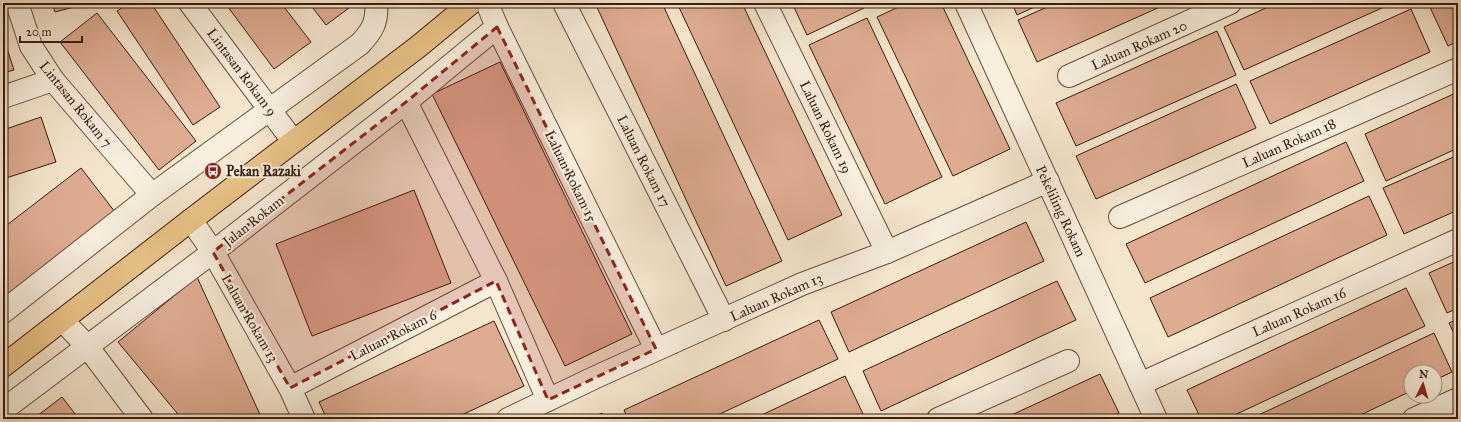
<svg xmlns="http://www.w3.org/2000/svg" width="1461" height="422" font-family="'IM FELL Great Primer',serif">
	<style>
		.building { fill: #deac91; stroke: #3a1b0e }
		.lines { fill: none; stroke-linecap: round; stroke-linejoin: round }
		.minor-casing { stroke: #694e3e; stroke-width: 24 }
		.major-casing { stroke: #3a1b0e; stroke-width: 24 }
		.minor { stroke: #f8efdf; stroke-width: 22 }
		.major { stroke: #eac387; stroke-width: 22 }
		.marked { fill: #8f2418; fill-opacity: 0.2; stroke: #8f2418; stroke-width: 3; stroke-dasharray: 8 5; stroke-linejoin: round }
		.labels { text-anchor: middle; stroke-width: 4; stroke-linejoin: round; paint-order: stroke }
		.street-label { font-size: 14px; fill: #3a1b0e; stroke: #f8efdf }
		.poi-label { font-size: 14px; font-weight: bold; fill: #3a1b0e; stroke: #f8efdf; text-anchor: start }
	</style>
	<rect width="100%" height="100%" fill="#f5e6ce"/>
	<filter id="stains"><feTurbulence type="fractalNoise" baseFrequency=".005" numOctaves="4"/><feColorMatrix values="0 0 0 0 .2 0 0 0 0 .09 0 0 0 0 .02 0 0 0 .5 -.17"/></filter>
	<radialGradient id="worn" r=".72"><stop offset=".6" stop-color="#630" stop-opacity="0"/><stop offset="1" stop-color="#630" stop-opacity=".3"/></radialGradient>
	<g class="building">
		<polygon points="52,3 89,3 55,12"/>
		<polygon points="129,3 151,3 220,107 193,125 117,11"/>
		<polygon points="225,3 281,3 311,42 274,69"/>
		<polygon points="309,3 351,3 353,5 326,25"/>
		<polygon points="595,3 662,3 782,261 726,286"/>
		<polygon points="677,3 742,3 842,215 788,240"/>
		<polygon points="792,3 862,3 864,8 807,35"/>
		<polygon points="907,3 941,3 1010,149 953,176 877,17"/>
		<polygon points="1012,3 1043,3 1017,15"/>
		<polygon points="1056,3 1169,3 1037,62 1018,20"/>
		<polygon points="1277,3 1393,3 1244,70 1224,27"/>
		<polygon points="1428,3 1458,3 1458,41 1448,46"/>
		<polygon points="1411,9 1430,52 1270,124 1250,81"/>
		<polygon points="97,13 196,141 159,170 60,42"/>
		<polygon points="867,18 942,177 885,204 809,45"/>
		<polygon points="1217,31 1236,75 1076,146 1056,103"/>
		<polygon points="3,36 14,70 3,73"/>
		<polygon points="500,62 632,334 565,366 432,94"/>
		<polygon points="1236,84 1256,128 1096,199 1076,156"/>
		<polygon points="1458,92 1458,148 1386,181 1365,134"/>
		<polygon points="41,117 56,162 3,179 3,130"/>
		<polygon points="1346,142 1364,181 1145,283 1126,244"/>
		<polygon points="1458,155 1458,210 1404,234 1383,188"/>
		<polygon points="81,168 115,212 3,298 3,228"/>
		<polygon points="414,190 451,283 312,336 276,244"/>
		<polygon points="1369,196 1387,235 1168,337 1150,298"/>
		<polygon points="1026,222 1044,261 849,352 831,312"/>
		<polygon points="1458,260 1458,308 1447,313 1429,273"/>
		<polygon points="197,277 262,419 182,419 118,342"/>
		<polygon points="1057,281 1076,320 881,411 863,371"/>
		<polygon points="1406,288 1425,326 1226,419 1201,419 1187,390"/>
		<polygon points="1458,319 1458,342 1449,323"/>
		<polygon points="819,320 838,359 709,419 628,419 624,410"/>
		<polygon points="494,321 524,386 453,419 327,419 319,402"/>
		<polygon points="1434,333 1452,372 1435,380 1435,372 1411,372 1411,391 1352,419 1250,419"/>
		<polygon points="1100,374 1119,413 1107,419 1003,419"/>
		<polygon points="845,376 864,416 857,419 753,419"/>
		<polygon points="62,397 79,419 33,419"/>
		<polygon points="602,413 605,419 589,419"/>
	</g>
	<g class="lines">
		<defs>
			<g id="minor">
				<polyline points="17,3 31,46 53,80 152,195"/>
				<polyline points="190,3 293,141"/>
				<polyline points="487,3 497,27 656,349"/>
				<polyline points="564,3 724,320"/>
				<polyline points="765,3 887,252"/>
				<polyline points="966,3 1156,419"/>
				<polyline points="1069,76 1230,3"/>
				<polyline points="3,97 53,80"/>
				<polyline points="406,102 496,281 548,400"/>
				<polyline points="1120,217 1458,69"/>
				<polyline points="191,220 213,252 290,388 304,419"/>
				<path d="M3 312 152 195 360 44C372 31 378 22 376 3"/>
				<polyline points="63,321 87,346 142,419"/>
				<polyline points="1140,384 1458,240"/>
				<polyline points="290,388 496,281"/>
				<polyline points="3,410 213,252 406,102 497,27"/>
				<polyline points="508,419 598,376 802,284 887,252 1048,181"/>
				<polyline points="938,419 1068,361"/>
				<polyline points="1414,419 1458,399"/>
			</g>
			<polyline id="major" points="3,366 191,220 419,46 471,3"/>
		</defs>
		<use href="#minor" class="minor-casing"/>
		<use href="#major" class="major-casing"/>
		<use href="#minor" class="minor"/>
		<use href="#major" class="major"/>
	</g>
	<path class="marked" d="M497 27 656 349 548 400 496 281 290 388 213 252 406 102Z"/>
	<defs>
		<symbol id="bus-disc" viewBox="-11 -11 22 22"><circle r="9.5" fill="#8f2418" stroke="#f8efdf"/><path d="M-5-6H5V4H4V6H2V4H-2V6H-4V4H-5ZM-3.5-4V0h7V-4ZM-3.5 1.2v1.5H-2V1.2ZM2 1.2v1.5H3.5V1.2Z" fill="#fff"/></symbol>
	</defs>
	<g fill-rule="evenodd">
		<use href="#bus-disc" x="203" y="161" width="20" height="20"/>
	</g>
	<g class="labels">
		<g class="street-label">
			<text transform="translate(1139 45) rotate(-24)" y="5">Laluan Rokam 20</text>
			<text transform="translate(242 72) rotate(53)" y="5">Lintasan Rokam 9</text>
			<text transform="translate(76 104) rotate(51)" y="5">Lintasan Rokam 7</text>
			<text transform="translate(826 127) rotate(64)" y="5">Laluan Rokam 19</text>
			<text transform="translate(1289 143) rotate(-24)" y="5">Laluan Rokam 18</text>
			<text transform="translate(644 161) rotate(63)" y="5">Laluan Rokam 17</text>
			<text transform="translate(571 176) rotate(64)" y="5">Laluan Rokam 15</text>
			<text transform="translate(1061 211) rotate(65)" y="5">Pekeliling Rokam</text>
			<text transform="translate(253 221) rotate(-38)" y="5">Jalan Rokam</text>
			<text transform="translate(776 297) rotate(-24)" y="5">Laluan Rokam 13</text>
			<text transform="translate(1299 312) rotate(-24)" y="5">Laluan Rokam 16</text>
			<text transform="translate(250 318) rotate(60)" y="5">Laluan Rokam 13</text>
			<text transform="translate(393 335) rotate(-27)" y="5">Laluan Rokam 6</text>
		</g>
		<g class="poi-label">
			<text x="226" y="176">Pekan Razaki</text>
		</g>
	</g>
	<rect width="1461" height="422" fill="none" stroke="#f5e6ce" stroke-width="16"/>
	<rect x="4" y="4" width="1453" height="414" fill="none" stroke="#3a1b0e" stroke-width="2"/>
	<rect x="8" y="8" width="1445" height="406" fill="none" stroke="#3a1b0e"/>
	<g transform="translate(1423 384) rotate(5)"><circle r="19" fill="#f8efdf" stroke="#ac9a8b"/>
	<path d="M0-3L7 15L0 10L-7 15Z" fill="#8f2418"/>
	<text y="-6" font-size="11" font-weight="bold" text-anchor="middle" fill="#3a1b0e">N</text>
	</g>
	<path d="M20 36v6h62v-6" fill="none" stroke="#3a1b0e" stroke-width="2"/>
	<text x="26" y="36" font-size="12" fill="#3a1b0e" stroke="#f8efdf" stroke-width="3" paint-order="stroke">20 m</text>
	<rect width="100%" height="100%" filter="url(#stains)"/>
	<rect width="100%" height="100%" fill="url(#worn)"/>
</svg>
